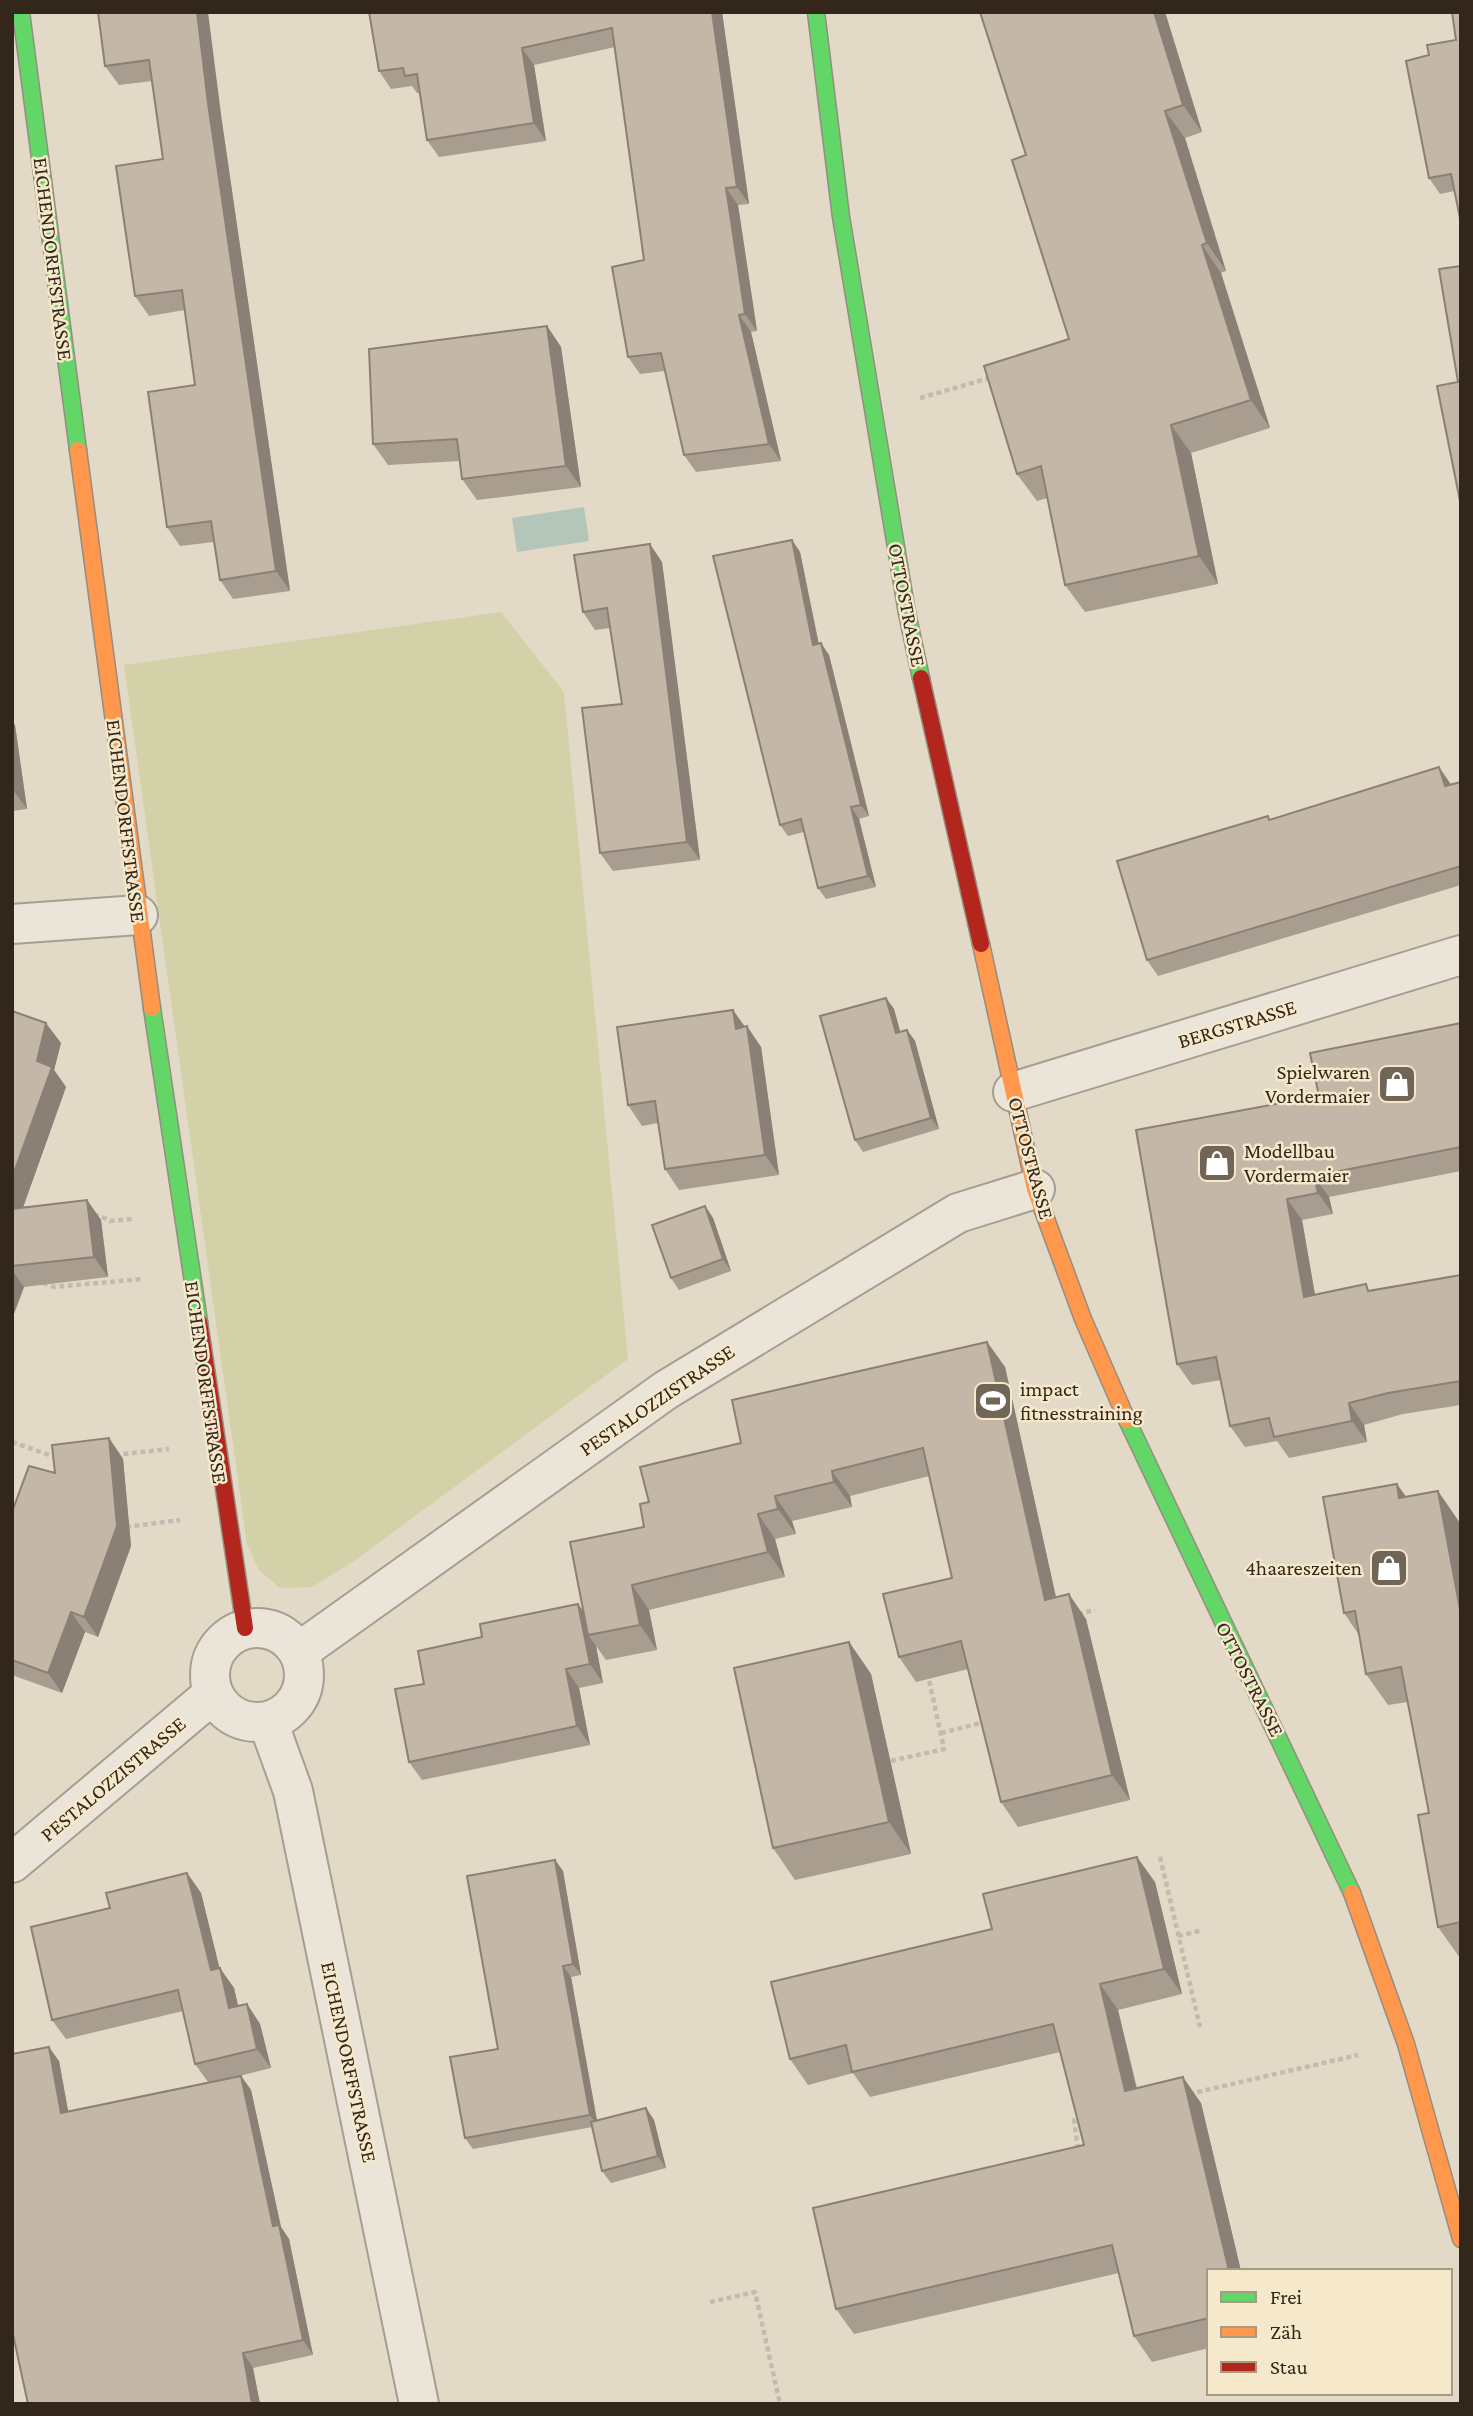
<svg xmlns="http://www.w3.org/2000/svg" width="1473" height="2416" font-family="'Crimson Pro',serif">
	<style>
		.green { fill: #d3d1a8 }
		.water { fill: #b4c6b9 }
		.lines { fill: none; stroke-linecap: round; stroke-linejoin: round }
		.street-casing { stroke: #a69e91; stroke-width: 42 }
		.fast-casing { stroke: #968d81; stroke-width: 19 }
		.slow-casing { stroke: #968d81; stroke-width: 19 }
		.jam-casing { stroke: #968d81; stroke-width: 19 }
		.path { stroke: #c2bbb1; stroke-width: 4.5; stroke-dasharray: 5 3.5; stroke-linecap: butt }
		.street { stroke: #eae4d9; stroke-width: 38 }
		.fast { stroke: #63d668; stroke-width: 16 }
		.slow { stroke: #ff974d; stroke-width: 16 }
		.jam { stroke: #b3261e; stroke-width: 16 }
		.wall { fill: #a99d90 }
		.shaded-wall { fill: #8a8076 }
		.building { fill: #c5b7a8; stroke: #8a8076; stroke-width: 2 }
		.labels { text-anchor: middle; stroke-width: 5; stroke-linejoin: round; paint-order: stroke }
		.street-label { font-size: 21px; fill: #33261a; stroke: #f5e8cb }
		.poi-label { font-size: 21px; fill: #33261a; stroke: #f5e8cb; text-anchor: end }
	</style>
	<rect width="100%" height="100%" fill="#e2d9c6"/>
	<polygon class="green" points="501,612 564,692 628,1359 354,1561 312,1587 280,1588 259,1570 247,1544 124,665"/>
	<polygon class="water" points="584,507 589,541 517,552 512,518"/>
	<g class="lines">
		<defs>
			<g id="street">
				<polyline points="12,924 138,915"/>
				<polyline points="1013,1092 1461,955"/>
				<circle cx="257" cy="1675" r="47"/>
				<polyline points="300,1651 666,1390 958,1213 1035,1189"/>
				<polyline points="268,1722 293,1791 419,2404"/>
				<polyline points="12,1863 213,1694"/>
			</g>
			<g id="fast">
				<polyline points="21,12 78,450"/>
				<polyline points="816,12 841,217 907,613 921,678"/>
				<polyline points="152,1008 199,1322"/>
				<polyline points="1127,1420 1352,1893"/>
			</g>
			<g id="slow">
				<polyline points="78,450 152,1008"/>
				<polyline points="981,944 1035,1189 1083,1319 1127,1420"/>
				<polyline points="1352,1893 1406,2044 1461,2239"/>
			</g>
			<g id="jam">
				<polyline points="921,678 981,944"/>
				<polyline points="199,1322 245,1628"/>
			</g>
		</defs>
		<use href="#street" class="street-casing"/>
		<use href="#fast" class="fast-casing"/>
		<use href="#slow" class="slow-casing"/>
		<use href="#jam" class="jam-casing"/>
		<g class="path">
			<polyline points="920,398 993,377"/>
			<polyline points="94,1216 101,1216 110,1221 132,1219"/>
			<polyline points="43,1283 54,1287 142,1279"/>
			<polyline points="12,1442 58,1458"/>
			<polyline points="115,1455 169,1449"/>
			<polyline points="126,1527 180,1520"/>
			<polyline points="1078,1614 1095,1610"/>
			<polyline points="941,1733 985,1722"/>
			<polyline points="891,1761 944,1749 928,1675"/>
			<polyline points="1160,1857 1200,2027"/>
			<polyline points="1178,1936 1203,1930"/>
			<polyline points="1189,2094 1358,2055"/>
			<polyline points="1078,2149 1074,2120 1081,2119"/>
			<polyline points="710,2302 755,2292 780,2404"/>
		</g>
		<use href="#street" class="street"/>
		<use href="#fast" class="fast"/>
		<use href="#slow" class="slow"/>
		<use href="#jam" class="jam"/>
	</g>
	<g class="wall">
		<polygon points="98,12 222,122 290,591 233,599 220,580 214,542 180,546 167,527 195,385 185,310 149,316 135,296 163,159 152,81 119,85 105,66"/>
		<polygon points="369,12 722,12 749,204 738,205 757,331 751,332 781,461 696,472 684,455 665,371 640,374 628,357 644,260 615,47 534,65 546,141 439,157 427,140 420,93 417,93 412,86 391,89 379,71"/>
		<polygon points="980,12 1165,12 1202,132 1185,138 1226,271 1221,273 1270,428 1191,453 1218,584 1085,612 1065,585 1047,498 1037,501 1017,474 1069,339 1026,155"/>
		<polygon points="1461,12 1454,191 1440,194 1429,178 1429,55 1456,40"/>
		<polygon points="547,326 561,347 581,487 477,500 462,479 460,461 388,465 373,444"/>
		<polygon points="792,540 800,552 819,644 829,655 869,816 859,819 876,887 826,899 818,888 804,832 788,836 780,825"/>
		<polygon points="662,562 700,860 613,871 600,853 622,704 610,628 595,630 583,612"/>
		<polygon points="12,721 15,725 27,809 12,811"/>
		<polygon points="1461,782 1461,885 1158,976 1147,960 1271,819 1450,783 1451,785"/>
		<polygon points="886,998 894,1009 900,1032 907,1030 915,1041 939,1129 863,1152 855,1140"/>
		<polygon points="12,1011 61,1043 54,1070 66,1087 23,1207 87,1200 101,1220 108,1277 24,1287 12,1319"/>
		<polygon points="1461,1023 1461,1171 1329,1197 1333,1214 1302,1220 1315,1295 1370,1290 1461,1275 1461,1405 1403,1414 1364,1425 1367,1442 1289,1458 1277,1441 1245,1447 1230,1426 1221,1380 1192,1385 1177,1364 1319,1096"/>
		<polygon points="745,1027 761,1047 779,1175 679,1190 665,1169 658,1123 642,1126 628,1105"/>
		<polygon points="705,1206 713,1218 731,1271 679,1290 671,1278"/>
		<polygon points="987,1342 1005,1367 1056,1597 1086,1619 1130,1800 1018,1827 1001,1802 968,1669 916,1682 899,1657 952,1578 929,1476 850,1496 852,1507 792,1521 796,1534 775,1539 785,1577 649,1610 657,1650 606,1660 596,1646 603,1683 579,1688 590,1745 422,1780 409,1762 424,1684 578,1604 584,1612 644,1527 649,1502 741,1443"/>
		<polygon points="109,1438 123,1459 131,1546 98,1637 85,1632 62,1693 12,1675 12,1512 55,1473"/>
		<polygon points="1406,1497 1460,1523 1461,1526 1461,1958 1460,1958 1438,1927 1429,1813 1408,1702 1388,1705 1366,1674 1359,1635 1344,1613"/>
		<polygon points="849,1642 871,1674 911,1854 795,1880 773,1848"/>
		<polygon points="555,1860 563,1871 581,1975 571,1977 597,2121 646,2108 654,2120 666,2168 611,2183 602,2171 592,2127 473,2149 465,2138 498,2049"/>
		<polygon points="187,1873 201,1893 219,1968 234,1988 238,2006 247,2004 260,2024 271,2068 239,2076 241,2076 251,2090 281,2227 289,2239 313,2355 253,2368 260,2404 28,2404 59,2061 68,2111 208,2082 195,2064 183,2011 66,2039 52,2020 110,1908"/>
		<polygon points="1155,1882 1182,1994 1118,2010 1137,2088 1201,2103 1241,2271 1209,2271 1209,2348 1152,2362 1134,2336 1119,2273 854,2334 836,2309 1084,2145 1060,2052 870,2097 853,2073 808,2085 790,2059"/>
	</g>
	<g class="shaded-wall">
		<polygon points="197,12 208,12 222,122 290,591 276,571 208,103"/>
		<polygon points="712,12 722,12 749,204 737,187"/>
		<polygon points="1154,12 1165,12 1202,132 1183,105"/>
		<polygon points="522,48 534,65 546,141 534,123"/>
		<polygon points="1165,111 1185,138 1226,271 1207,243"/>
		<polygon points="726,188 738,205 757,331 745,314"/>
		<polygon points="1202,245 1221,273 1270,428 1251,400"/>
		<polygon points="739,315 751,332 781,461 769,444"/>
		<polygon points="547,326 561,347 581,487 566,466"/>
		<polygon points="1171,425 1191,453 1218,584 1199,556"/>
		<polygon points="792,540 800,552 821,656 813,645"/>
		<polygon points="650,544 662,562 700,860 687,842"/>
		<polygon points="821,643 829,655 869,816 861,805"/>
		<polygon points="12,721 15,725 27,809 13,790 12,781"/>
		<polygon points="1439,767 1450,783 1456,802 1445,786"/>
		<polygon points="851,807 859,819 876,887 868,876"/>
		<polygon points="886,998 894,1009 904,1045 896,1033"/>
		<polygon points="733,1010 748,1031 747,1026 761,1047 779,1175 765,1155 736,1029"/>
		<polygon points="46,1023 61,1043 54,1070 66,1087 15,1230 12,1226 12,1178 37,1061"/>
		<polygon points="907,1030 915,1041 939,1129 931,1118"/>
		<polygon points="1314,1176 1329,1197 1333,1214 1318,1193"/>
		<polygon points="1287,1199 1302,1220 1319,1318 1304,1297"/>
		<polygon points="87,1200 101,1220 108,1277 94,1257"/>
		<polygon points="705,1206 713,1218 731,1271 723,1259"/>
		<polygon points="12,1270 24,1287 12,1319"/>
		<polygon points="987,1342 1005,1367 1062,1625 1045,1600"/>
		<polygon points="1349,1403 1364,1425 1367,1442 1352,1421"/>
		<polygon points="109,1438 123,1459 131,1546 98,1637 84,1617"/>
		<polygon points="832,1471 850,1496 852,1507 834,1482"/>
		<polygon points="1397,1484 1419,1515 1399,1498"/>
		<polygon points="1438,1491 1460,1523 1461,1615"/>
		<polygon points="775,1496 792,1521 796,1534 778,1509"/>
		<polygon points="758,1514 775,1539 785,1577 768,1552"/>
		<polygon points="632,1585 649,1610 657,1650 640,1625"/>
		<polygon points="1069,1594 1086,1619 1130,1800 1112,1775"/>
		<polygon points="578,1604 591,1623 588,1635 596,1646 603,1683 590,1664"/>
		<polygon points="71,1612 85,1632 62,1693 48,1673"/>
		<polygon points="849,1642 871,1674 911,1854 889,1822"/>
		<polygon points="566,1669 579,1688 590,1745 577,1726"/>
		<polygon points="1137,1857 1155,1882 1182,1994 1164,1969"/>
		<polygon points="555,1860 563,1871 581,1975 573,1964"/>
		<polygon points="187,1873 201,1893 225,1990 211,1970"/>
		<polygon points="563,1966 571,1977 598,2126 590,2115"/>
		<polygon points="220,1968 234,1988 243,2028 229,2008"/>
		<polygon points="1100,1984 1118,2010 1143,2117 1125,2091"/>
		<polygon points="247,2004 260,2024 271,2068 257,2049"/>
		<polygon points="49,2047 59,2061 71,2127 61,2113"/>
		<polygon points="241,2076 251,2090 281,2227 289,2239 313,2355 303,2340 273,2226"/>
		<polygon points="1183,2077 1201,2103 1241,2271 1229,2271"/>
		<polygon points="646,2108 654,2120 666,2168 658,2156"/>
		<polygon points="243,2353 253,2368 260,2404 252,2404"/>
	</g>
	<g class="building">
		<polygon points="98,12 197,12 208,103 276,571 220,580 211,521 167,527 148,392 195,385 189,341 182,290 135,296 116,166 163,159 149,60 105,66"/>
		<polygon points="369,12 712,12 737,187 726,188 745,314 739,315 769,444 684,455 661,353 628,357 612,267 644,260 612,28 522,48 534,123 427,140 417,74 405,76 403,68 379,71"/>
		<polygon points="980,12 1154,12 1183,105 1165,111 1207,243 1202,245 1251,400 1171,425 1199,556 1065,585 1041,466 1017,474 984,366 1069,339 1012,160 1026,155"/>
		<polygon points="1452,12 1461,12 1461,223 1451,174 1429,178 1406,61 1429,55 1427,45 1456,40"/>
		<polygon points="1461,266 1461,506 1437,386 1458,382 1439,269"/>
		<polygon points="547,326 566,466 462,479 457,439 373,444 369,349"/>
		<polygon points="792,540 813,645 821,643 861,805 851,807 868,876 818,888 801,819 780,825 713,556"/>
		<polygon points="650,544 687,842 600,853 582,708 622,704 607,608 583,612 574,555"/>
		<polygon points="1439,767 1445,786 1461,782 1461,866 1147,960 1117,861 1268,816 1269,820"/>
		<polygon points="886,998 896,1033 907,1030 931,1118 855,1140 820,1016"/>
		<polygon points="733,1010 736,1029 747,1026 765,1155 665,1169 655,1101 628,1105 617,1027"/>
		<polygon points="12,1011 46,1023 37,1061 52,1067 12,1178"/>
		<polygon points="1461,1023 1461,1147 1314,1176 1318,1193 1287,1199 1304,1297 1366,1284 1368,1291 1461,1275 1461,1381 1388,1393 1349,1403 1352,1421 1274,1437 1269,1418 1230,1426 1216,1357 1177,1364 1136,1130 1319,1096 1310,1053"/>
		<polygon points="87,1200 94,1257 12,1266 12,1209"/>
		<polygon points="705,1206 723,1259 671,1278 652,1225"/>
		<polygon points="987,1342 1045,1600 1069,1594 1112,1775 1001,1802 961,1641 899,1657 883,1594 952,1578 923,1448 832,1471 834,1482 775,1496 778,1509 758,1514 768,1552 632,1585 640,1625 588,1635 570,1542 644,1527 640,1504 649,1502 640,1467 741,1443 732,1400"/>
		<polygon points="109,1438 117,1526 84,1617 71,1612 48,1673 12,1660 12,1512 29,1466 55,1473 52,1445"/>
		<polygon points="1397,1484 1399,1498 1438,1491 1461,1615 1461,1922 1438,1927 1418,1815 1429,1813 1401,1667 1366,1674 1355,1611 1344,1613 1323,1497"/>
		<polygon points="578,1604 590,1664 566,1669 577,1726 409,1762 395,1689 424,1684 418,1651 482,1637 480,1624"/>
		<polygon points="849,1642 889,1822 773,1848 734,1668"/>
		<polygon points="1137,1857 1164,1969 1100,1984 1125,2091 1183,2077 1229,2271 1209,2271 1209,2318 1134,2336 1112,2245 836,2309 813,2208 1084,2145 1053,2024 852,2072 846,2045 790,2059 771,1982 992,1929 983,1894"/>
		<polygon points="555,1860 573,1964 563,1966 590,2115 465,2138 450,2057 498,2049 467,1876"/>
		<polygon points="187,1873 211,1970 220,1968 229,2008 247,2004 257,2049 195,2064 178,1990 52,2020 31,1927 110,1908 106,1893"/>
		<polygon points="49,2047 61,2113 241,2076 273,2226 279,2225 303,2340 243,2353 252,2404 28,2404 12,2330 12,2054"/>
		<polygon points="646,2108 658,2156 602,2171 591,2122"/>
	</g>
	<defs>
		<symbol id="shop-square" viewBox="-11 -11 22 22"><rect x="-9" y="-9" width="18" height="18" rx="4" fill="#706556" stroke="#f5e8cb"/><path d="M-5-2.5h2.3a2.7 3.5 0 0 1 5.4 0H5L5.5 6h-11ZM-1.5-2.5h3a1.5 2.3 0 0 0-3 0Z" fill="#fff"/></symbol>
		<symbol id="stadium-square" viewBox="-11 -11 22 22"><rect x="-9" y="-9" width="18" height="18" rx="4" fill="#706556" stroke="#f5e8cb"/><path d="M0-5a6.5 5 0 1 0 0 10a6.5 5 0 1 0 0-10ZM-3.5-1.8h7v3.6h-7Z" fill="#fff"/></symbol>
	</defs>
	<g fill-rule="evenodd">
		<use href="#shop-square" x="1375" y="1062" width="44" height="44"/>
		<use href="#shop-square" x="1195" y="1141" width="44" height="44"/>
		<use href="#stadium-square" x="971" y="1379" width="44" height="44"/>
		<use href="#shop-square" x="1367" y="1546" width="44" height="44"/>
	</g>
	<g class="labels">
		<g class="street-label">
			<text transform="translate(53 259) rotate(83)" y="7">EICHENDORFFSTRASSE</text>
			<text transform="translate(907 605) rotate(79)" y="7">OTTOSTRASSE</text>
			<text transform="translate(126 821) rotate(83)" y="7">EICHENDORFFSTRASSE</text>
			<text transform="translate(1237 1024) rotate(-17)" y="7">BERGSTRASSE</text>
			<text transform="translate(1031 1158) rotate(75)" y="7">OTTOSTRASSE</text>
			<text transform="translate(206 1382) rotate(82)" y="7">EICHENDORFFSTRASSE</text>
			<text transform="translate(657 1400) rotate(-34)" y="7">PESTALOZZISTRASSE</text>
			<text transform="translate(1250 1679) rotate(63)" y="7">OTTOSTRASSE</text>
			<text transform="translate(113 1779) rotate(-40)" y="7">PESTALOZZISTRASSE</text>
			<text transform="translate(349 2062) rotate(78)" y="7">EICHENDORFFSTRASSE</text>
		</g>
		<g class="poi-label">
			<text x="1370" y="1079">Spielwaren<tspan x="1370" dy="24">Vordermaier</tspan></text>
			<text x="1244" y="1158" text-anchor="start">Modellbau<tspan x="1244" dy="24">Vordermaier</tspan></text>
			<text x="1020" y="1396" text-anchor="start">impact<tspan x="1020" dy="24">fitnesstraining</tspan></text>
			<text x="1362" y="1575">4haareszeiten</text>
		</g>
	</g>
	<rect width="1473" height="2416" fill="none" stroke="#33261a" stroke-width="28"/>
	<rect x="1207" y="2269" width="245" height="126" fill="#f5e8cb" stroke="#a79a84" stroke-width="2"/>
	<rect x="1221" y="2292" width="35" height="10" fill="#63d668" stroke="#a79a84" stroke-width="2"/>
	<text x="1270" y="2304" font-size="21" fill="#33261a">Frei</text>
	<rect x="1221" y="2327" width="35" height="10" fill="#ff974d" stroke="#a79a84" stroke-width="2"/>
	<text x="1270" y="2339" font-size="21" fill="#33261a">Zäh</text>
	<rect x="1221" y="2362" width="35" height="10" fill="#b3261e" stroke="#a79a84" stroke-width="2"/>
	<text x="1270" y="2374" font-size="21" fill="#33261a">Stau</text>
</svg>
